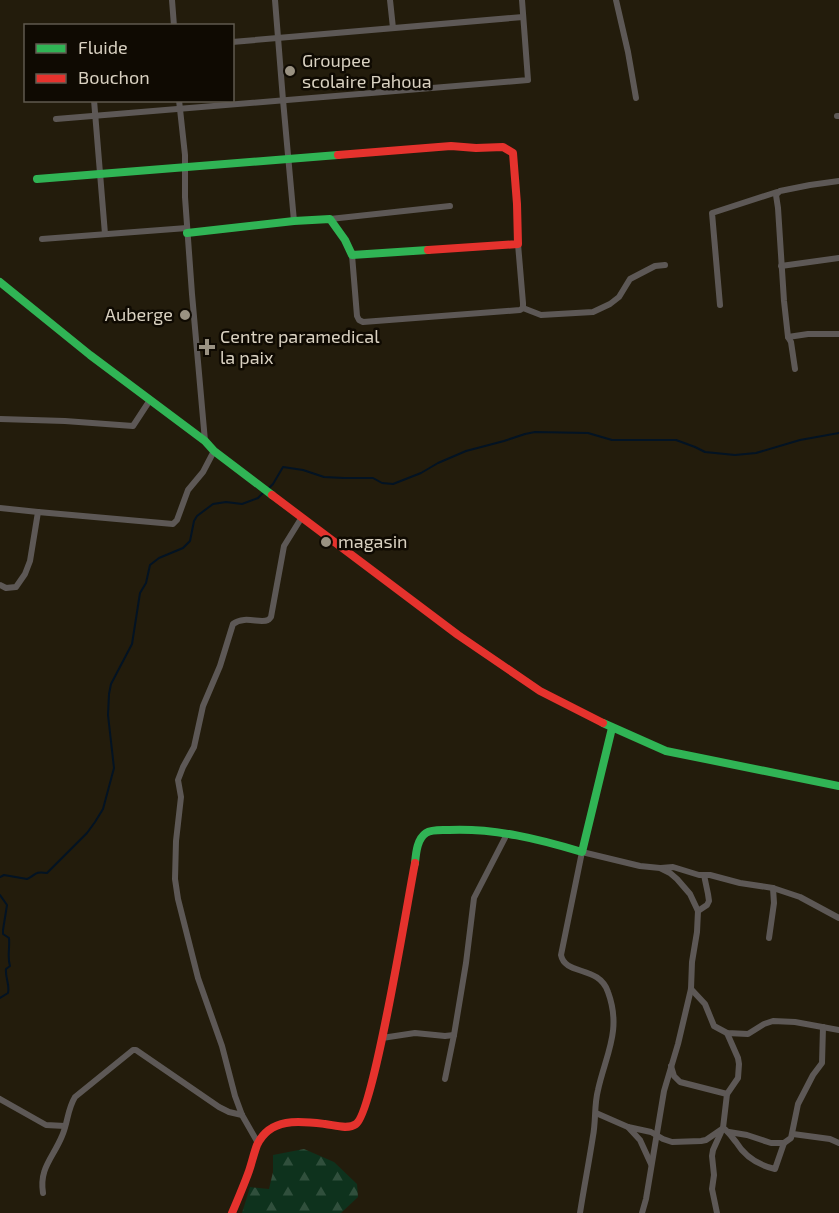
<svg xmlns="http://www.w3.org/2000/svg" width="839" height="1213" font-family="'Exo 2',sans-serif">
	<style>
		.forest { fill: url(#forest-firs) }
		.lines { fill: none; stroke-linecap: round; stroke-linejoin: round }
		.stream { stroke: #031323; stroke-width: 2 }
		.street { stroke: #5d5856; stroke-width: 6 }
		.fast { stroke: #30b455; stroke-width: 8 }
		.jam { stroke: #e5322d; stroke-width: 8 }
		.poi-dot { fill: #9a9282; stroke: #0f0a02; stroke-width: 2 }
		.labels { text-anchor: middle; stroke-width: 5; stroke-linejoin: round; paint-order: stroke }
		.poi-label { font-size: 18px; fill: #dad2c2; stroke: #0f0a02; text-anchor: start }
	</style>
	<defs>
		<pattern id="forest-firs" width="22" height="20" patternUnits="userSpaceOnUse" patternTransform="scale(1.5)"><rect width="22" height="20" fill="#0e321d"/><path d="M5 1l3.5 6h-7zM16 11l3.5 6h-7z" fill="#304f3c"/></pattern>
	</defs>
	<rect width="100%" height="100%" fill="#231c0c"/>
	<polygon class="forest" points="304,1149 334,1162 357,1184 358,1197 341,1213 242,1213 250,1187 269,1189 273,1172 273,1155"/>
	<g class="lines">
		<g class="stream">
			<polyline points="269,488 273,484 283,467 303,470 324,477 344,478 373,478 382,483 393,484 421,473 438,463 466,451 504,441 525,434 535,432 588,433 612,440 676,440 695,447 705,452 735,455 756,453 800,440 839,433"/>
			<path d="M0 877 4 875 27 879C36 875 34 871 47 873L87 833 95 822 103 809 114 768 108 715 109 694 111 684 132 644 140 593 146 583 150 565 159 558 183 548 190 541 194 521 197 516 213 504 226 502 242 504 258 498 264 492"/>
			<path d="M0 895 7 905 3 930V934L9 938C10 948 7 957 10 966L6 969C5 978 10 984 8 993L0 998"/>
		</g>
		<g class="street">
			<polyline points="172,0 174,26"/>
			<polyline points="275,0 283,100 294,221"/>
			<polyline points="390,0 393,28"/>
			<polyline points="616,0 628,52 636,98"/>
			<polyline points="232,42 523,17"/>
			<polyline points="94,100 105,234"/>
			<polyline points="179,100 185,155 185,197 192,294 205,441"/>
			<polyline points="837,116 839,116"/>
			<polyline points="56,119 528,80 522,0"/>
			<polyline points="330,219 450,206"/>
			<polyline points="42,239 187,228"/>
			<polyline points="518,244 523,303 523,308"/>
			<polyline points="352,255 357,316 359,320 363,322 520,310 523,308 541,315 593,312 610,304 619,297 630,279 655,266 665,265"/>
			<polyline points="781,266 839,258"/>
			<polyline points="720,305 712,213 777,192"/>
			<polyline points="788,337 808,334 839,334"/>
			<polyline points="795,369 791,342 788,337 784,301 778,208 776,195 780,191 810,185 839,181"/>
			<polyline points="0,419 65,421 133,426 150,400"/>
			<polyline points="0,508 38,512 173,524 177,520 188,490 203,472 214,451"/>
			<polyline points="0,585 6,588 16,587 25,574 30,561 38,512"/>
			<polyline points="661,868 673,867 699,875 710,875 740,883 773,888 800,897 839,918"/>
			<polyline points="698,911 707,905 709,901 708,894 704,875"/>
			<polyline points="769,938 774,903 773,888"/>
			<polyline points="691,989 705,1004 714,1026 727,1033 748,1034 764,1024 773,1021 795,1022 839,1030"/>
			<path d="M727 1033 738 1058 739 1064 738 1078 727 1094 723 1128C729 1132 731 1136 736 1142 745 1157 758 1165 775 1169L784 1143 791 1138 798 1104 813 1075 822 1063 823 1027"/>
			<polyline points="382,1038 415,1033 445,1036 454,1035"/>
			<polyline points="671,1066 674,1076 680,1082 727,1094"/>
			<polyline points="445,1079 454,1035 466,963 474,898 507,834"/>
			<polyline points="0,1099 46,1125 65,1126"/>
			<polyline points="596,1113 628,1127 640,1140 651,1164"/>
			<polyline points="628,1127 651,1132 663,1139 672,1142 701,1141 706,1140 722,1129"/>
			<polyline points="729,1132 747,1135 771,1143 784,1143"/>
			<polyline points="793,1134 830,1139 839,1143"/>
			<path d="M258 1143 242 1115 235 1096 222 1046 198 978 178 899 175 879 176 841 181 797 178 780 183 767 194 747 203 706 220 666 233 624C245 615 260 624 268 620 269 620 270 618 271 617L284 546 302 517"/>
			<path d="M43 1193C39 1168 53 1158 62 1136 68 1123 67 1110 75 1097L133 1050H136L219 1107 229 1112 242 1115"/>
			<path d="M580 1213C584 1187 589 1162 593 1136 596 1121 594 1105 598 1090 606 1054 622 1030 608 992 599 965 565 976 561 955L582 852 640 866 660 868 670 873 677 879 690 894 698 911 697 932 692 962 691 989 678 1044 664 1091 646 1199 642 1213"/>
			<polyline points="717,1213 712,1189 714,1175 712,1156 713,1150 722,1130"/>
		</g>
		<g class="fast">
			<polyline points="37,179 338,155"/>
			<polyline points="187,233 294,221 330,219 345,240 352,255 428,250"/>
			<polyline points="0,282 90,355 205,441 214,451 272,495"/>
			<polyline points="603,723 666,751 839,786"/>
			<path d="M415 863C416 853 417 839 426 833 432 829 442 830 449 830 495 828 539 839 582 852L612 728"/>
		</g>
		<g class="jam">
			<polyline points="338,155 451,146 476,148 503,147 513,153 517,204 518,244 428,250"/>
			<polyline points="272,495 458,635 540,691 603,723"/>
			<path d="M232 1213C238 1199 244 1185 249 1171 252 1162 254 1153 257 1145 270 1117 300 1121 325 1124 334 1125 348 1130 356 1124 374 1112 408 897 415 863"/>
		</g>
	</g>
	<g class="poi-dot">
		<circle cx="290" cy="71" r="6"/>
		<circle cx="185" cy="315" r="6"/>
		<path d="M204 338h6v6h6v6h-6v6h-6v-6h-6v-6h6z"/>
		<circle cx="326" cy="542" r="6"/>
	</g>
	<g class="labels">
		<g class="poi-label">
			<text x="302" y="67">Groupee<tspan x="302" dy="21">scolaire Pahoua</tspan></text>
			<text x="173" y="321" text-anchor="end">Auberge</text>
			<text x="220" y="343">Centre paramedical<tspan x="220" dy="21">la paix</tspan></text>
			<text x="338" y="548">magasin</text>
		</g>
	</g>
	<rect x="24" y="24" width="210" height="78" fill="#0f0a02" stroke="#605a4f" stroke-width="1.5"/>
	<rect x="36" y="44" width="30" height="9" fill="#30b455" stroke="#605a4f" stroke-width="1.5"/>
	<text x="78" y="54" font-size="18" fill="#dad2c2">Fluide</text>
	<rect x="36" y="74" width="30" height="9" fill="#e5322d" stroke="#605a4f" stroke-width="1.5"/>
	<text x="78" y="84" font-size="18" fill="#dad2c2">Bouchon</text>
</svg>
